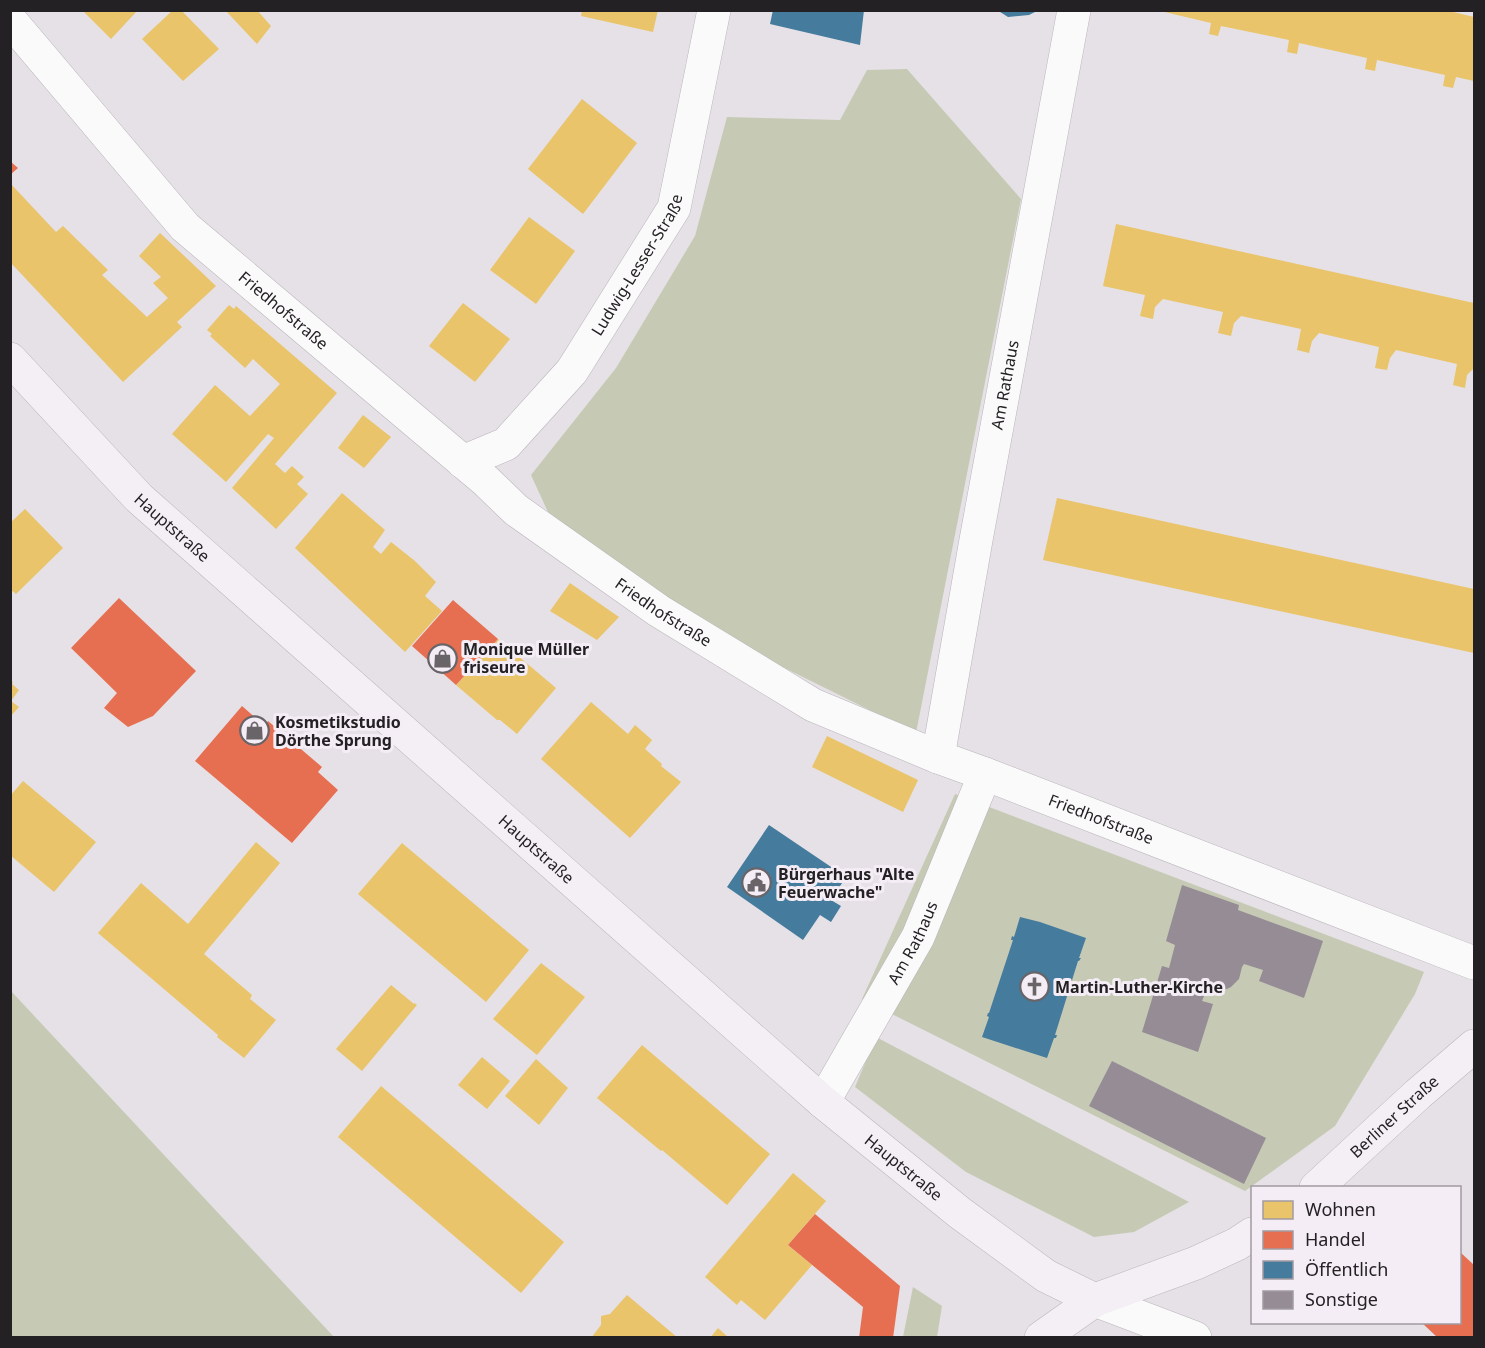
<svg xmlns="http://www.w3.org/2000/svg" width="1485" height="1348" font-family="'Noto Sans',sans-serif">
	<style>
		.green { fill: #c6cab4 }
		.homes { fill: #e9c46a }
		.shops { fill: #e76f51 }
		.public { fill: #457b9d }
		.building { fill: #958c96 }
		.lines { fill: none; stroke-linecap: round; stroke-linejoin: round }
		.minor-casing { stroke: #b9b5b9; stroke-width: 34 }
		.major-casing { stroke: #beb4be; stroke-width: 34 }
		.minor { stroke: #fbfafb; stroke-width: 33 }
		.major { stroke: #f4eff5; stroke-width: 33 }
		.labels { text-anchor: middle; stroke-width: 6; stroke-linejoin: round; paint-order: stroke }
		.street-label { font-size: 16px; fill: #242124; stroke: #f4edf5 }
		.poi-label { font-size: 16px; font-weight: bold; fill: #242124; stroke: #f4edf5; text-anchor: start }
	</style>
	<rect width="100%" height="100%" fill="#e6e1e6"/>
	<g class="green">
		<polygon points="907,69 1021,199 916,733 734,643 553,523 531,475 616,368 695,236 727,117 840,120 867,70"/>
		<polygon points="955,794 1424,972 1415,994 1335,1126 1245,1191 862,999"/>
		<polygon points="10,991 11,991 334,1337 11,1337"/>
		<polygon points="876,1037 1189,1202 1134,1232 1094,1237 966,1172 855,1087"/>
		<polygon points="913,1287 942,1306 937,1337 903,1337"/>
	</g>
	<g class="homes">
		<polygon points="82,10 138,10 111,39"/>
		<polygon points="173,10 181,10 219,49 183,81 142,39"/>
		<polygon points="225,10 257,10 271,26 257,44"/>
		<polygon points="582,10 658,10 653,32 581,16"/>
		<polygon points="1156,10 1445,10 1474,17 1474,81 1456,77 1453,88 1443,86 1445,75 1377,60 1375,71 1365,69 1367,58 1299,43 1297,54 1287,52 1289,40 1221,26 1218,36 1209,34 1211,23"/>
		<polygon points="582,99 637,143 583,214 528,169"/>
		<polygon points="10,183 56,232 63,226 108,270 102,275 147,317 168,298 153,283 161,277 139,256 160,233 216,286 177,322 182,327 123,382 10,262"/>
		<polygon points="529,217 575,251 536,304 490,270"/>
		<polygon points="1116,224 1474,303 1474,368 1467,375 1465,388 1453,385 1457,364 1396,350 1390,358 1387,370 1375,368 1379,347 1319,333 1312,341 1309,353 1297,350 1301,329 1241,316 1234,323 1231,336 1218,333 1223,312 1163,299 1155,307 1153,319 1140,316 1145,295 1103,286"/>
		<polygon points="463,303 510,339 475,382 429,346"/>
		<polygon points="229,305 234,309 236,306 337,393 275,464 285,473 292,466 304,477 297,484 308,494 276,529 232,488 274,438 268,434 226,482 172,434 215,385 250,416 280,384 253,359 245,368 210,336 212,334 207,330"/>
		<polygon points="363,415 391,437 364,468 338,448"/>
		<polygon points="342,493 385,530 373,547 381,554 391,542 415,561 436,582 425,596 442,611 405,652 295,548"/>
		<polygon points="1057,498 1474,589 1474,653 1043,560"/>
		<polygon points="25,509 63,548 16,594 10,589 10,523"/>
		<polygon points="570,583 619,617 597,640 550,611"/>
		<polygon points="498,639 556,688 517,734 500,720 497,720 456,685"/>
		<polygon points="10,680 13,682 12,684 19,690 11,701 19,707 10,717"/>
		<polygon points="591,702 628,734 635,725 652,740 645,749 662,764 661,766 681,782 630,838 541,759"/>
		<polygon points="827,736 918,780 903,812 812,767"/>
		<polygon points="23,781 96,842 54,892 10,855 10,796"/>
		<polygon points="256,842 280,863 204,954 252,995 250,999 276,1020 244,1058 217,1037 218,1035 98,933 141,883 188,924"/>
		<polygon points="402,843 529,950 486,1002 358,894"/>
		<polygon points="541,963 585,997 537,1055 493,1019"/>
		<polygon points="391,985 414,1004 414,1003 417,1005 362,1071 336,1049"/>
		<polygon points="642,1045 770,1154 727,1205 662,1150 661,1151 597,1098"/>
		<polygon points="482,1057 510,1081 487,1109 458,1085"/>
		<polygon points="536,1059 568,1088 539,1125 505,1096"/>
		<polygon points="381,1086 564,1242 521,1293 338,1137"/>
		<polygon points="793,1173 826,1201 788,1245 812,1265 765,1320 741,1300 737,1305 705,1277"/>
		<polygon points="627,1295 678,1338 591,1338 601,1325 601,1316 610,1314"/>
		<polygon points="718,1328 729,1338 710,1338"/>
	</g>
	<g class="shops">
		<polygon points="10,161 18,168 10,175"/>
		<polygon points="119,598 196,671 153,716 128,727 104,708 117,693 71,648"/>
		<polygon points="453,600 498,639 456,685 412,646"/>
		<polygon points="242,706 265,726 268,721 322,767 318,772 338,790 292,843 195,761"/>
		<polygon points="815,1214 900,1286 893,1338 859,1338 863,1307 788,1245"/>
		<polygon points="1460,1252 1474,1265 1474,1337 1438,1338 1421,1322 1460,1322"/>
	</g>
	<g class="public">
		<polygon points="773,10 864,10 860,45 770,24"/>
		<polygon points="997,10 1039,10 1029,15 1008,17"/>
		<polygon points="769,825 846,877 831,900 841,906 831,922 820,915 803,940 727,887"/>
		<polygon points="1020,917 1040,922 1086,938 1079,958 1081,958 1079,961 1078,961 1055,1035 1057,1035 1056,1038 1054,1038 1047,1058 982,1037 989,1017 987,1016 988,1013 989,1013 1013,940 1011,940 1012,936 1014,937"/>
	</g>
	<g class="building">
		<polygon points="1182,885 1239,905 1238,910 1323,941 1304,998 1259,981 1263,970 1244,964 1242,967 1239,979 1231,987 1227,989 1219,990 1208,986 1202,1001 1213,1004 1198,1052 1142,1032 1162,966 1169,968 1175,945 1166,941"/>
		<polygon points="1112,1061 1266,1138 1244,1184 1089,1106"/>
	</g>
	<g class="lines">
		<defs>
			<g id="minor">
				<path id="s1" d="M10 20 185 227 486 481 516 510 659 611 813 705 938 757 985 774 1474 963"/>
				<path id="s2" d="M463 462 506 444 572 371 674 208 714 10"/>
				<path id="s3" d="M938 757 976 540 1074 10"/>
				<path id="s4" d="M823 1102 918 937 985 774"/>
				<polyline points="1095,1300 1195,1338"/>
			</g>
			<g id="major">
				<path id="s5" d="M10 359 139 498 823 1102 960 1213 1046 1276 1095 1300"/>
				<path id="s6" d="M1316 1188 1418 1094 1474 1046"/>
				<polyline points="1041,1338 1095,1300 1196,1263 1237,1244 1252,1234"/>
			</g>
		</defs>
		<use href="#minor" class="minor-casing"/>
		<use href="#major" class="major-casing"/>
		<use href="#minor" class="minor"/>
		<use href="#major" class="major"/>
	</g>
	<defs>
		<symbol id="shop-ring" viewBox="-11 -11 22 22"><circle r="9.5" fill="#f4edf5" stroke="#686468" stroke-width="1.5"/><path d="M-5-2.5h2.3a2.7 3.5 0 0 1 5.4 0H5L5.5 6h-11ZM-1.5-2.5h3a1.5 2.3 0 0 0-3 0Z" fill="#686468"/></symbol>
		<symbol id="civic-ring" viewBox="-11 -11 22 22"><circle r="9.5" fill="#f4edf5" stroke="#686468" stroke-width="1.5"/><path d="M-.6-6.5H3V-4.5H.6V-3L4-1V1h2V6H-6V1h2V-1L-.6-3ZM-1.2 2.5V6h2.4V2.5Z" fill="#686468"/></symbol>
		<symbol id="church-ring" viewBox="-11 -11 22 22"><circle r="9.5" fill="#f4edf5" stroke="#686468" stroke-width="1.5"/><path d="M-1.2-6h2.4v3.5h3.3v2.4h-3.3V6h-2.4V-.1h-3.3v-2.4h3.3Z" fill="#686468"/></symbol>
	</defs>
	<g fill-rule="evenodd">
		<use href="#shop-ring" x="426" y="642" width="33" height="33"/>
		<use href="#shop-ring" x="238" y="714" width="33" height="33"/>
		<use href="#civic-ring" x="740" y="866" width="33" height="33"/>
		<use href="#church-ring" x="1018" y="970" width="33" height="33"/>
	</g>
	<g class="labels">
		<g class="street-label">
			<text dy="6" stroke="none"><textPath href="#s2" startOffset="270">Ludwig-Lesser-Straße</textPath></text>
			<text dy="6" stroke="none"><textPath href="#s1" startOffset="400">Friedhofstraße</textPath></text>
			<text dy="6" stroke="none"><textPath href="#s3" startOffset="378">Am Rathaus</textPath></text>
			<text dy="6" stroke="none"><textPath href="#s5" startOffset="234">Hauptstraße</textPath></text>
			<text dy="6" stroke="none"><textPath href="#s1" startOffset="886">Friedhofstraße</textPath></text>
			<text dy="6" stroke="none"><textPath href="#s1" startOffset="1372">Friedhofstraße</textPath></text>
			<text dy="6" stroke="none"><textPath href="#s5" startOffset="720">Hauptstraße</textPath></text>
			<text dy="6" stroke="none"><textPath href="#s4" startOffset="183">Am Rathaus</textPath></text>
			<text dy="6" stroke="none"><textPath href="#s6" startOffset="106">Berliner Straße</textPath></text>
			<text dy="6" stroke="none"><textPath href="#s5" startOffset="1206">Hauptstraße</textPath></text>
		</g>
		<g class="poi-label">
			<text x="463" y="655">Monique Müller<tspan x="463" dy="18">friseure</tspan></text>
			<text x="275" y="728">Kosmetikstudio<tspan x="275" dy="18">Dörthe Sprung</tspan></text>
			<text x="778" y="880">Bürgerhaus "Alte<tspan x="778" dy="18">Feuerwache"</tspan></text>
			<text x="1055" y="993">Martin-Luther-Kirche</text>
		</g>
	</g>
	<rect width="1485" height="1348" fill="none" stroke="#242124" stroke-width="24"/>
	<rect x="1251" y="1186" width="210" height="138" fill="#f4edf5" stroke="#a19ba1" stroke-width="1.5"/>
	<rect x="1263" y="1201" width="30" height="18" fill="#e9c46a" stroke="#a19ba1" stroke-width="1.5"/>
	<text x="1305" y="1216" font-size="18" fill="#242124">Wohnen</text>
	<rect x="1263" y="1231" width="30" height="18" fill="#e76f51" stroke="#a19ba1" stroke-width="1.5"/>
	<text x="1305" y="1246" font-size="18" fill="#242124">Handel</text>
	<rect x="1263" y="1261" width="30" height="18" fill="#457b9d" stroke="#a19ba1" stroke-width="1.5"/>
	<text x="1305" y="1276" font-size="18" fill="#242124">Öffentlich</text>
	<rect x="1263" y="1291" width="30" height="18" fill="#958c96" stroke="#a19ba1" stroke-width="1.5"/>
	<text x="1305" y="1306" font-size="18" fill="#242124">Sonstige</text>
</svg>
